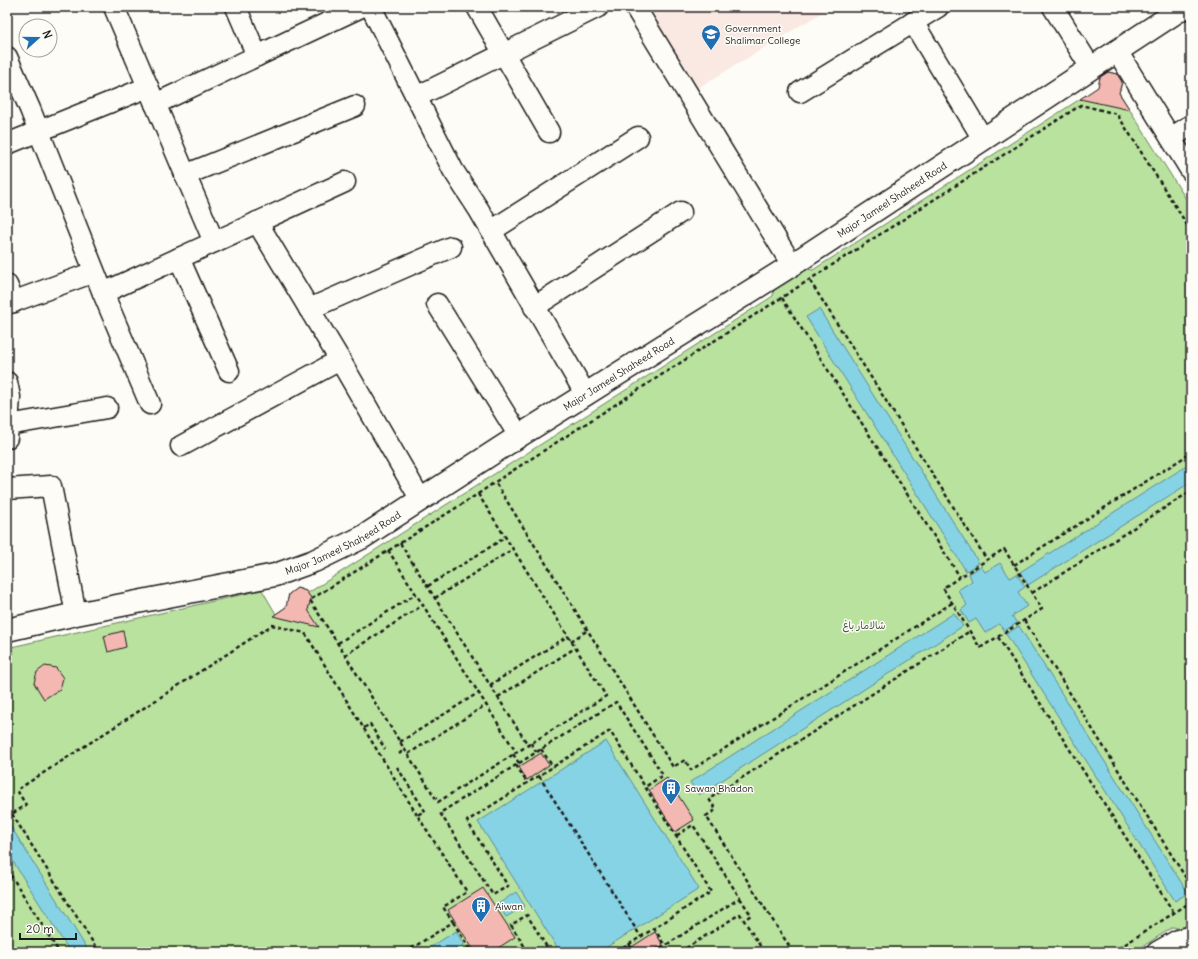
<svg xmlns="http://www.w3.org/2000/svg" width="1198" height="959" font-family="Delius,'Playpen Sans Arabic',sans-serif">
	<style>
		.built { fill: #fae8e2 }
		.green { fill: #b9e29e; stroke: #6a7f5d }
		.water { fill: #86d3e5; stroke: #5c8a95 }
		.building { fill: #f4b8b2; stroke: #1c1c1c }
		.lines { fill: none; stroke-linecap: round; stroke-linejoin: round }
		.street-casing { stroke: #1c1c1c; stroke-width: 23 }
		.secondary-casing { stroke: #1c1c1c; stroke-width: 25 }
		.path { stroke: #1c1c1c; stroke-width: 2.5; stroke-dasharray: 4 3; stroke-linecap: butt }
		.street { stroke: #fdfcf7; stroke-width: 20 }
		.secondary { stroke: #fdfcf7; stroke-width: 22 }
		.labels { text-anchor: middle; stroke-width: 3; stroke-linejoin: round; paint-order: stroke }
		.poi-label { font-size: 10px; fill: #1c1c1c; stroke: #fdfcf7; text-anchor: start }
		.street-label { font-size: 10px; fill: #1c1c1c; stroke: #fdfcf7 }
		.park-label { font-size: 10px; fill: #4b5743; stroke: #fdfcf7 }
	</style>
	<rect width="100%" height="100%" fill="#fdfcf7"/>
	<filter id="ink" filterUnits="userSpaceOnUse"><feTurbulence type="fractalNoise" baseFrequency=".025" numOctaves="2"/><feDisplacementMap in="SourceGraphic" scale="8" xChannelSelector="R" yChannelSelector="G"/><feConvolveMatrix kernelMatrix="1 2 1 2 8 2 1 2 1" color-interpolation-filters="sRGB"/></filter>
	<g filter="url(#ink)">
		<polygon class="built" points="635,7 831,7 688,94"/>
		<polygon class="green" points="1108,72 1117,74 1122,82 1120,90 1118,91 1191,207 1191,931 1173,927 1134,952 7,952 7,648 262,590 276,614 289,605 287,602 289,594 297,588 306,591 308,593 773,296 775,279 797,267 813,270 1099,87 1100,77"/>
		<g class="water">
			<polygon points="819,309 979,563 966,571 806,317"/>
			<polygon points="1191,463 1191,482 1028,585 1020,572"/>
			<polygon points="1000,563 1010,578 1017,574 1025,587 1018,592 1027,606 1012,616 1017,623 1004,631 999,624 985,633 976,619 969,623 961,610 967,605 958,590 972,581 969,574 981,566 985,572"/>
			<polygon points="954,613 963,626 699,795 690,782"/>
			<polygon points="1019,626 1188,893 1175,901 1006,634"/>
			<polygon points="606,741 699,889 599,952 560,952 478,822"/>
			<polygon points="7,822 8,822 89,952 70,952 7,852"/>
			<polygon points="516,892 525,906 506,917 498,904"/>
			<polygon points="456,931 464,945 453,952 423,952"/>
		</g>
		<g class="building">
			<polygon points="1108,72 1117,74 1122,82 1119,93 1130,110 1080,99 1098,87 1100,77"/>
			<polygon points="297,588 306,591 311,598 308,610 319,627 273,616 286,607 289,594"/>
			<polygon points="123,631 126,647 108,652 104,636"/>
			<polygon points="45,666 56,668 63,678 60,689 44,699 34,683 37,672"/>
			<polygon points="541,753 549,765 527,780 519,767"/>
			<polygon points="667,778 694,820 675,832 649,790"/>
			<polygon points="483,888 515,937 492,952 475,952 448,910"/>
			<polygon points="655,932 663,945 651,952 624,952"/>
		</g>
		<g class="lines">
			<defs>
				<g id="street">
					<polyline points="114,7 214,242"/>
					<polyline points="236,7 257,56"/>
					<polyline points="371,7 453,170 479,210 586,395"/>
					<polyline points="477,7 549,132"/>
					<polyline points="635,7 792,265"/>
					<polyline points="1053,7 1091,68"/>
					<polyline points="913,22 983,139"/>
					<polyline points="1117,51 1191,171"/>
					<polyline points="7,57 30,109 103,293 150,404"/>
					<polyline points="800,92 938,7"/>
					<polyline points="416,97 598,7"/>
					<polyline points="155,104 361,7"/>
					<polyline points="1171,138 1191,125"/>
					<polyline points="7,144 148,87"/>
					<polyline points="185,175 355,106"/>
					<polyline points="257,222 340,360 421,500"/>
					<polyline points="491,231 638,137"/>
					<polyline points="179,258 229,371"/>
					<polyline points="7,285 14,302"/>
					<polyline points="103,293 345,182"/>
					<polyline points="7,304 94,272"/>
					<polyline points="437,304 519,436"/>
					<polyline points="534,307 681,212"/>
					<polyline points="309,309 451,247"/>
					<polyline points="7,382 10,397 7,438"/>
					<polyline points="8,425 107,408"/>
					<polyline points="181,446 340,360"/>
					<polyline points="7,489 51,486 76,614"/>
					<polyline points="1157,952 1178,940 1191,936"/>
				</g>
				<g id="secondary">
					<path id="s1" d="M7 630 76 614 275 575 314 561 363 537 519 436 792 265 1184 7"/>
				</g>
			</defs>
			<use href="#street" class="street-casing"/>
			<use href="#secondary" class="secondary-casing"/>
			<g class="path">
				<polyline points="810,281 987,560"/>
				<polyline points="782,298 960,577"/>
				<polygon points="478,494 606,696 438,802 310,600"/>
				<polyline points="478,494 495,482"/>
				<polyline points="400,543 528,745"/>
				<polygon points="1004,549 1042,609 980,648 943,588"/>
				<polyline points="388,550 516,752"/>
				<polyline points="1014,565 1191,453"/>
				<polyline points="428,586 506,537"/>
				<polyline points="1032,593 1191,491"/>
				<polyline points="435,598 513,549"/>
				<polyline points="952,603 691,770 685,760 673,767 495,482 1081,105 1117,114 1191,231"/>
				<polyline points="1024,620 1191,886"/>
				<polyline points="998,637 1174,913"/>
				<polyline points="571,641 588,630"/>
				<polyline points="338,643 416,594"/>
				<polyline points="345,655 423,605"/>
				<polyline points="490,685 568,636"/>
				<polyline points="498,697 575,648"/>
				<polyline points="364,728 370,724 385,749"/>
				<polyline points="400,742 478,693"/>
				<polyline points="531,743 536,752"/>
				<polyline points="541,749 553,767"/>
				<polyline points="399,754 405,749"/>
				<polyline points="408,754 486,705"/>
				<polyline points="513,754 519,763"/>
				<polyline points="516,765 527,783"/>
				<polyline points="397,767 425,811 417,815 467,892 443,907 453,922 406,952"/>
				<polyline points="539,776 641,937"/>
				<polyline points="12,814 99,952"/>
				<polyline points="7,817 26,805 17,790 272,625 305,633 417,815"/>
				<polyline points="7,869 59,952"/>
				<polyline points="740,898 751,915 744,920"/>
				<polyline points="453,922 471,951"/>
				<polyline points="654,928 665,946"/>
				<polyline points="629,944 634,952"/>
				<polyline points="528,952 511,925 527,915 550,952"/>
				<polyline points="617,952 711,892 610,731 467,821 508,886 493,895 440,813 616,702 663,775 645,787"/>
				<polyline points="655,952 740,898 693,825 676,836"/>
				<polyline points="680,952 740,914 764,952"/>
				<polyline points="793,952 706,816 716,810 709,799 970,631"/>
				<polyline points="1113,952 1191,902"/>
			</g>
			<use href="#street" class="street"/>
			<use href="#secondary" class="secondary"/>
		</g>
	</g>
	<defs>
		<symbol id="university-pin" viewBox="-11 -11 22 30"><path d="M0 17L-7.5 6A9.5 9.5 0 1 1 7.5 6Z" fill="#1f6fb2" stroke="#fdfcf7"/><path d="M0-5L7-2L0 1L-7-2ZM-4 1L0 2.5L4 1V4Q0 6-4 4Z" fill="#fff"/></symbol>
		<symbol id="building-pin" viewBox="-11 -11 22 30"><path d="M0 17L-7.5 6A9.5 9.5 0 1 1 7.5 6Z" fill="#1f6fb2" stroke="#fdfcf7"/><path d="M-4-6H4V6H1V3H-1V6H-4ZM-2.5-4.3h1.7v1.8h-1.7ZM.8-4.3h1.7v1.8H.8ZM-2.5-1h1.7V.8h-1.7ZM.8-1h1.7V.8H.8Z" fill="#fff"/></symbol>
	</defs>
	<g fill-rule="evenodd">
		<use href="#university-pin" x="700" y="23" width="22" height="30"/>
		<use href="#building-pin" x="660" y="777" width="22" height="30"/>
		<use href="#building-pin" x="470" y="895" width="22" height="30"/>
	</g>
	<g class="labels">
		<g class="poi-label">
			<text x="725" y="32">Government<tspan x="725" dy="12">Shalimar College</tspan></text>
			<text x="685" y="792">Sawan Bhadon</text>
			<text x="495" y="910">Aiwan</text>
		</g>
		<g class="street-label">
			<text dy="4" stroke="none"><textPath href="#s1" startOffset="997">Major Jameel Shaheed Road</textPath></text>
			<text dy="4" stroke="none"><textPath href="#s1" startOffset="673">Major Jameel Shaheed Road</textPath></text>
			<text dy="4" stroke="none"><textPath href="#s1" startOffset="349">Major Jameel Shaheed Road</textPath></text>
		</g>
		<g class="park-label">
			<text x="864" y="629">شالامار باغ</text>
		</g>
	</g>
	<rect width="1198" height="959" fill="none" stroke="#fdfcf7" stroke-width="24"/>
	<rect x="12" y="12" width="1174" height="935" fill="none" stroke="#1c1c1c" stroke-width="1.5" filter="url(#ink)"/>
	<g transform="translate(38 38) rotate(69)"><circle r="19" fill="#fdfcf7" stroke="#a3a29f"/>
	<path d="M0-3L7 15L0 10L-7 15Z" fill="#1f6fb2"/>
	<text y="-6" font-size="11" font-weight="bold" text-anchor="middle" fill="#1c1c1c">N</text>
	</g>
	<path d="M20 933v6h56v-6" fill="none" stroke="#1c1c1c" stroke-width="2"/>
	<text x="26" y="933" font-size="12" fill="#1c1c1c" stroke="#fdfcf7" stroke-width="3" paint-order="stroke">20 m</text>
</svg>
